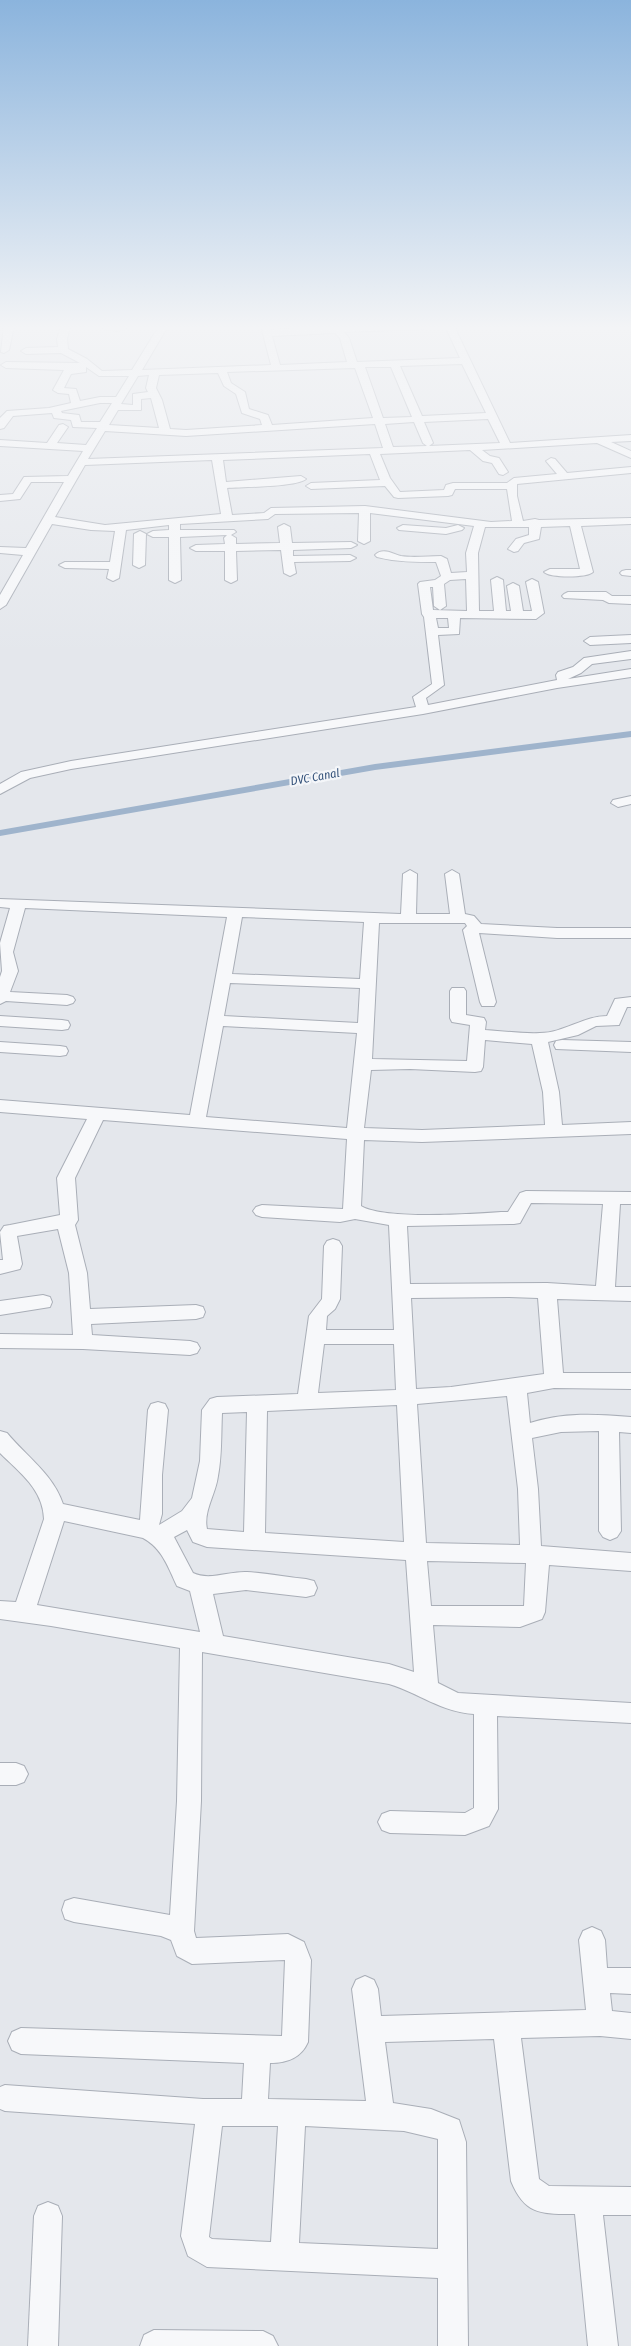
<svg xmlns="http://www.w3.org/2000/svg" width="631" height="2346" font-family="'Fira Sans Condensed',sans-serif">
	<style>
		.lines { fill: none; stroke-linecap: round; stroke-linejoin: round }
		.canal { fill: #9fb4cc; fill-rule: evenodd }
		.minor-casing { stroke: #a9aeb7; stroke-width: 2 }
		.minor { fill: #f7f8fa; fill-rule: evenodd }
		.labels { text-anchor: middle; stroke-width: 4.5; stroke-linejoin: round; paint-order: stroke }
		.far-water-label { font-size: 12px; font-style: italic; fill: #34527a; stroke: #f4f6f9 }
	</style>
	<rect width="100%" height="100%" fill="#e4e7ec"/>
	<g class="lines">
		<polygon class="canal" points="631,731 631,737 375,770 0,836 0,830 375,764"/>
		<defs>
			<g id="minor">
				<polygon points="4,326 14,326 9,350 4,353 1,352"/>
				<path d="M61 326H70L67 339 68 349 87 359 102 371 132 370 159 326H168L142 370 271 365 261 326H270L271 330 331 326H428L424 329 344 332 349 338 357 362 460 358 445 326H454L510 443 631 435V441L611 442 631 451V458L597 443 482 450 490 456 499 458 508 472 503 475 499 474 492 463 483 461 470 450 380 454 390 478 400 492 444 490 446 485 453 483H507L514 478 557 474 546 461 551 458 555 459 567 473 631 467V473L517 484V496L523 521 535 519 539 520 631 518V524L581 526 593 572C587 578 550 578 544 572L550 569H580L570 526 541 527 539 539 524 543 518 551 514 552 508 549 516 539 529 535V527H485L478 553 479 611H494L491 580 497 577 503 580 506 611H511L507 586 513 583 519 586 523 611H532L526 582 532 579 538 582 544 613 536 619 460 618 459 634 438 635 444 685 426 698 428 705 557 680 556 675 558 672 573 667 584 658 631 651V659L592 664 581 673 568 679 631 669V677L557 688 423 714 71 769 30 778 0 794V784L21 772 71 761 416 707 413 697 432 684 424 617 422 614 418 584 420 582 435 580 441 576 436 562C415 562 397 562 377 557L375 555C383 547 393 554 401 556 413 558 429 556 441 556L447 559 451 573 467 572 466 553 474 526 370 513V541L364 544 358 541 359 513 275 514 268 519 180 524V530H234L236 532 231 535 236 538V544L280 543 278 527 284 524 290 527 292 543 351 542 357 545 351 548 293 550V556L350 555 356 558 350 561 294 562 296 573 290 576 284 573 281 550 236 551 237 580 231 583 225 580V551H196L190 548 196 545 225 544 224 538 227 535 180 537 181 580 175 583 169 580V537H153L147 534 153 531 169 530V525L126 530 119 578 113 581 107 578 109 569 65 568 59 565 65 562H110L115 531 91 530 52 524 6 605 0 609V595L23 555 0 553V547L26 548 64 482H31L20 499 0 501V495L13 494 24 477 68 476 83 451 0 446V440L47 443 59 425 63 424 68 427 57 443 86 445 97 428 73 427 71 420 54 418 52 413 13 416 4 428 0 429V418L7 411 49 408 71 403 69 394 58 393 53 390 64 370 6 368 1 365 6 362 80 363 61 353 26 354 21 351 26 348 58 347 57 339ZM335 333 340 338 347 362 280 365 272 336ZM462 364 486 413 422 416 400 366ZM86 367 99 376H129L116 397H100L80 401 76 389 64 388 71 374 86 372ZM365 367H391L412 417 383 418ZM355 368 373 418 272 425 268 415 249 409 245 392 231 383 227 372ZM218 373 224 386 236 394 242 413 260 419 262 425 186 430 170 429 162 400 156 388 159 375ZM149 375 146 388 148 392 133 394V405L121 404 138 376ZM151 398 159 428 109 425 118 410H141V399ZM100 403H112L100 422H81L79 415 62 413 61 411ZM488 419 500 443 429 446 433 443 424 422ZM414 422 423 443 427 446 393 447 385 424ZM375 424 383 448 88 459 105 431 186 436ZM370 454 380 480 311 483 306 486 311 489 385 486 394 497 398 498 448 496 452 495 455 489H507L512 521 491 522 365 506 271 508 264 513 232 515 227 488C242 487 297 487 306 479L301 476 226 482 223 460ZM212 460 221 514 105 525 55 517 85 465ZM466 579 467 611 433 610 430 587H433L434 606 440 610 446 606 444 584 450 580ZM436 618H448L449 628H438Z"/>
				<path d="M98 326H125L127 328C120 333 104 330 98 326Z"/>
				<polygon points="403,525 446,528 458,525 464,528 462,530 446,534 399,530 397,528"/>
				<polygon points="140,531 146,534 145,565 139,568 133,565 134,534"/>
				<polygon points="626,570 631,570 631,576 622,575 620,573 622,571"/>
				<polygon points="568,592 606,592 612,596 631,596 631,604 609,603 603,600 564,598 562,596 564,594"/>
				<polygon points="631,635 631,643 590,645 584,641 590,637"/>
				<polygon points="631,796 631,804 618,807 611,803 613,800"/>
				<path d="M410 870 417 874 416 914H450L445 874 452 870 459 874 465 914 474 916 481 924 557 928H631V938H557L479 933 496 1002 494 1006H482L480 1002 463 930 467 926 465 923H379L372 1059 467 1061 470 1025 452 1022 450 1018V991L452 988H464L466 991V1015L484 1018 486 1022 485 1030C503 1031 523 1034 540 1033 564 1033 583 1016 607 1016L615 999 631 997V1007H627L619 1025 596 1026 578 1035 548 1042 559 1092 562 1125 631 1122V1134L422 1142 364 1140 361 1206C384 1220 472 1214 501 1212H508L520 1193 526 1191 631 1192V1204H620L615 1287H631V1301L557 1299 563 1373H631V1389L554 1388 527 1393 530 1423C563 1412 597 1414 631 1417V1433L619 1432 621 1531 617 1537 610 1540 603 1537 599 1531V1431L561 1432 532 1438 538 1489 541 1546 631 1553V1571L549 1565 545 1612 542 1619 520 1627 433 1625 438 1683 458 1693 631 1703V1723L497 1716 498 1809 489 1826 465 1835 390 1833 382 1830 378 1822 382 1814 390 1811 465 1813 474 1808V1714C441 1712 419 1693 389 1684L202 1652 201 1801 194 1931 196 1938 288 1934 304 1942 311 1960 308 2042C301 2058 287 2063 270 2063L268 2099 366 2101 352 1989 356 1980 365 1976 374 1980 378 1989 381 2016 586 2010 579 1940 583 1931 592 1927 601 1931 605 1940 607 1968H631V1994L610 1993 612 2011 631 2013V2039L600 2036 521 2038 539 2179 549 2186 631 2187V2215H603L618 2346H588L575 2214C541 2214 525 2215 511 2181L494 2039 385 2042 393 2103 431 2109 459 2120 466 2142 468 2346H438V2278L207 2267 188 2256 181 2236 195 2124 5 2111 0 2109V2087L5 2085 203 2099H242L244 2063 21 2054 12 2050 8 2041 12 2032 21 2028 282 2036 285 1960 192 1964 177 1956 171 1940 161 1936 74 1922 65 1919 62 1910 65 1901 74 1898 170 1915 177 1801 180 1648 51 1626 0 1619V1601L16 1602 44 1519C43 1489 20 1473 0 1453V1431L7 1433C27 1457 53 1474 63 1504L140 1520 148 1410 151 1404 158 1402 165 1404 168 1410 162 1475V1514L159 1525 182 1511 192 1498 200 1461 202 1410 210 1399 217 1397 298 1394 309 1316 322 1299 324 1246 327 1241 333 1239 339 1241 342 1246 340 1299 335 1309 327 1316 326 1330H394L389 1225 355 1219 340 1222 262 1217 256 1215 253 1211 256 1207 262 1205 343 1209 347 1139 103 1120 75 1178 78 1220 75 1225 87 1273 90 1309 196 1305 203 1307 205 1312 203 1317 196 1319 91 1324 92 1335 190 1341 197 1343 200 1348 197 1353 190 1355 83 1349 0 1348V1334L73 1335 69 1273 58 1229 17 1236 22 1264 20 1269 0 1274V1260H3L0 1232 4 1226 10 1225 60 1215 57 1178 87 1119 0 1112V1100L190 1115 227 917 25 908 13 952 18 971 10 992 67 995 73 997 75 1000 73 1003 67 1005 6 1001 0 1004V977L2 971 0 943 10 908 0 907V899L401 914 403 874ZM242 917 364 922 360 979 232 974ZM230 983 360 988 358 1023 224 1016ZM223 1026 357 1033 347 1128 206 1117ZM485 1040 532 1044 543 1092 545 1125 422 1130 364 1128 371 1070 410 1069 475 1072 481 1071 483 1067ZM531 1203 603 1204 596 1286 547 1283 410 1284 407 1226 514 1224 520 1223ZM509 1297 538 1298 544 1374 451 1387 416 1389 411 1298ZM324 1344H394L396 1390 318 1393ZM507 1396 518 1489 520 1545 426 1543 417 1404ZM397 1405 404 1542 265 1533 267 1411ZM247 1412 244 1532 207 1529C203 1511 216 1494 218 1476 222 1455 221 1434 222 1413ZM64 1521 143 1538C162 1548 168 1567 177 1586L190 1591 200 1632 37 1605ZM187 1530 193 1542 207 1547 406 1560 414 1672 389 1664 223 1636 213 1594 246 1590 306 1597 314 1595 317 1588 314 1581 306 1579C286 1577 267 1573 247 1572 229 1571 210 1581 193 1573L174 1537ZM427 1561 526 1563 524 1606H431ZM222 2126H278L271 2242 212 2239 209 2237ZM305 2126 404 2131 438 2139V2249L299 2243Z"/>
				<polygon points="0,1016 62,1020 68,1021 70,1025 68,1029 62,1030 0,1026"/>
				<polygon points="562,1040 631,1042 631,1052 556,1049 554,1045 556,1041"/>
				<polygon points="0,1042 60,1046 66,1047 68,1051 66,1055 60,1056 0,1052"/>
				<polygon points="43,1295 50,1297 52,1302 50,1307 0,1315 0,1301"/>
				<polygon points="0,1763 16,1763 24,1766 28,1774 24,1782 16,1785 0,1785"/>
				<polygon points="48,2202 58,2206 62,2216 58,2346 28,2346 34,2216 38,2206"/>
				<polygon points="154,2330 263,2331 273,2336 278,2346 140,2346 144,2335"/>
			</g>
		</defs>
		<use href="#minor" class="minor-casing"/>
		<use href="#minor" class="minor"/>
	</g>
	<linearGradient id="sky" x2="0" y2="1"><stop stop-color="#8bb4dd"/><stop offset="0.5" stop-color="#f3f4f6"/><stop offset="1" stop-color="#f3f4f6" stop-opacity="0"/></linearGradient>
	<rect width="631" height="655" fill="url(#sky)"/>
	<g class="labels">
		<g class="far-water-label">
			<text transform="translate(315 777) rotate(-10)" y="4">DVC Canal</text>
		</g>
	</g>
</svg>
